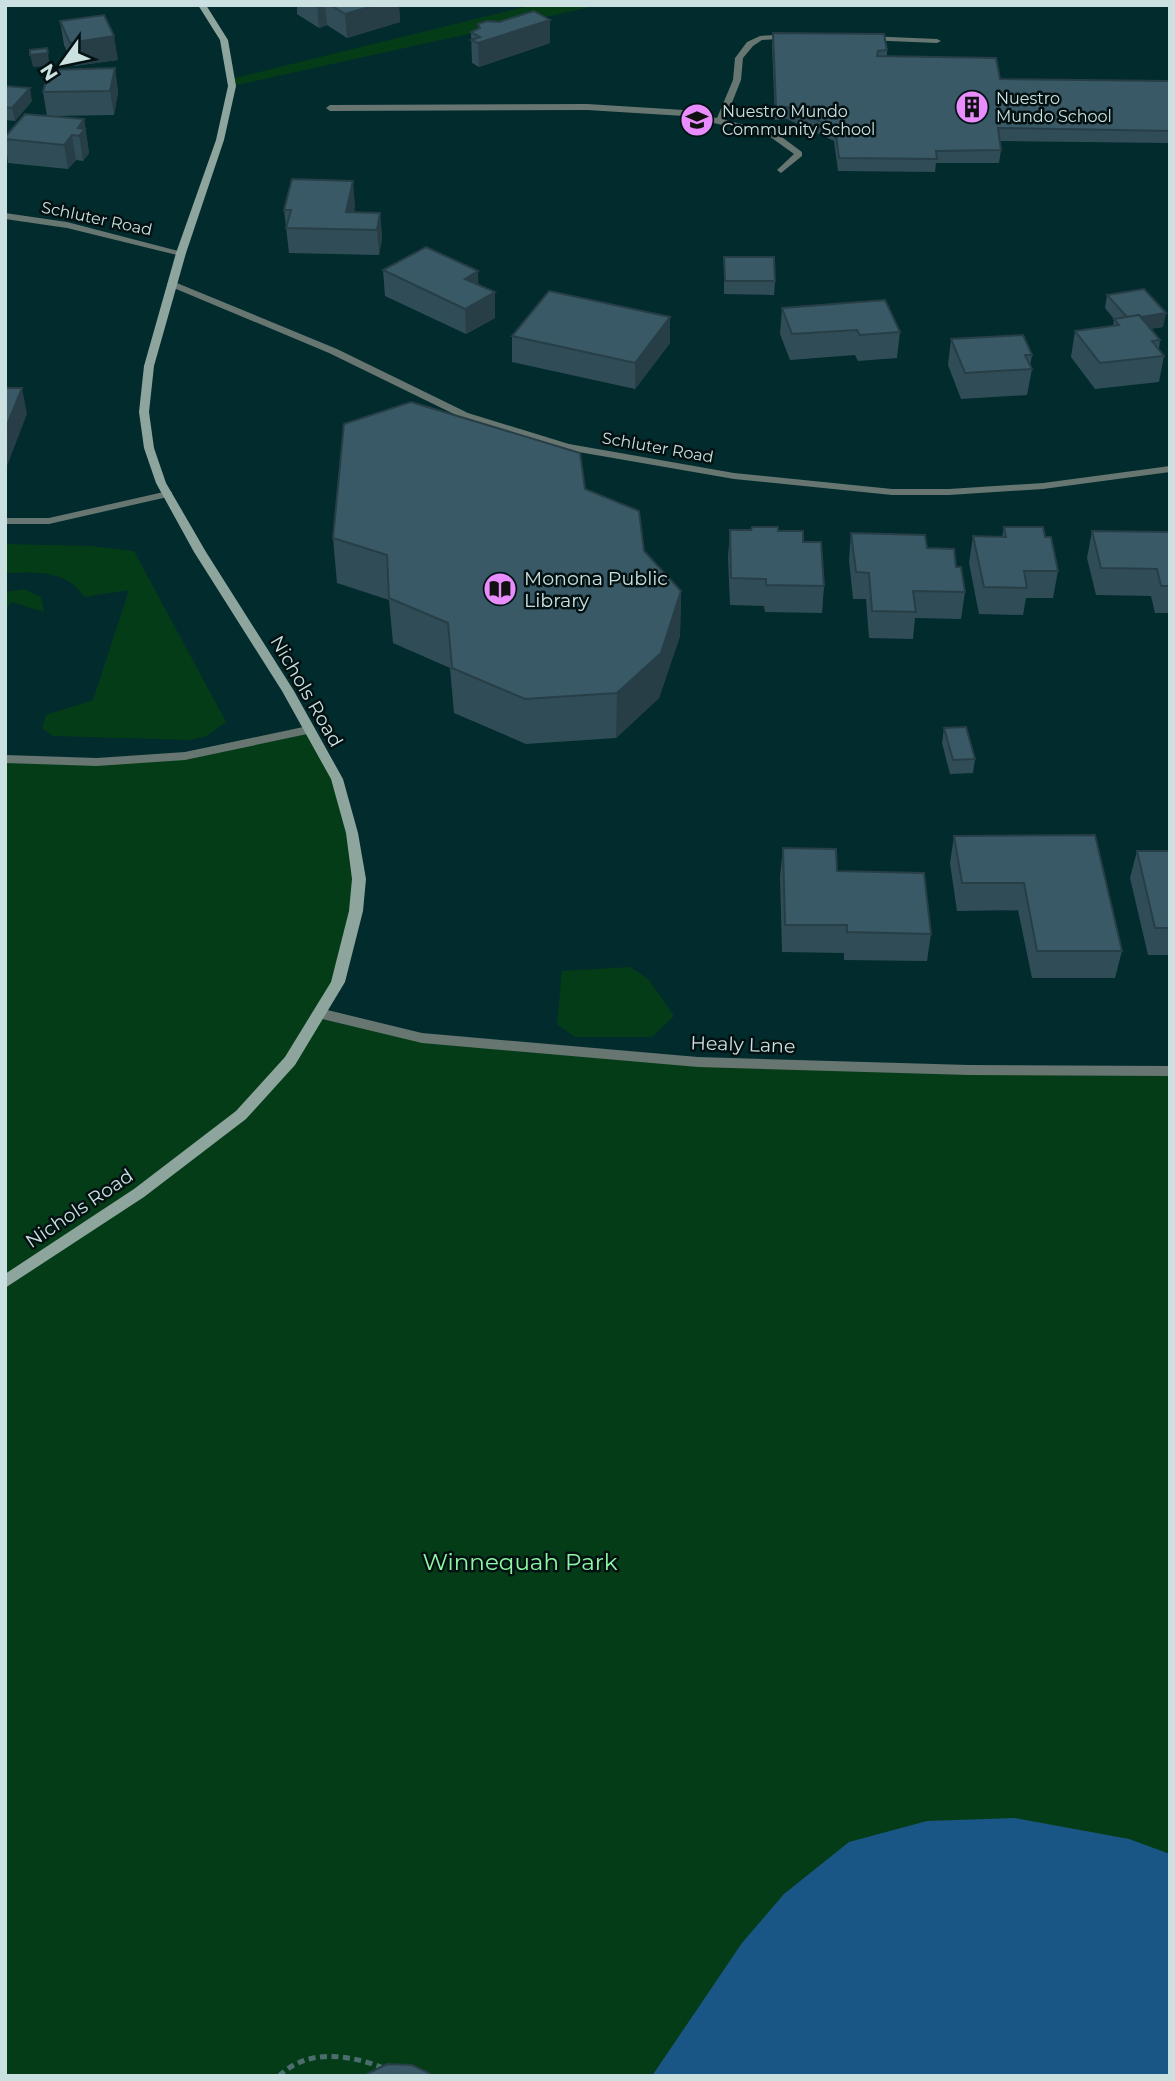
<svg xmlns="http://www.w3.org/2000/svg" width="1175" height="2081" font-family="Montserrat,sans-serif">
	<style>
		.green { fill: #053c18 }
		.water { fill: #1a5685 }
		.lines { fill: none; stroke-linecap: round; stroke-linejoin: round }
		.path { stroke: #4b6d6e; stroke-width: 5; stroke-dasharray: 7 4.5; stroke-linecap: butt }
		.lane { fill: #677671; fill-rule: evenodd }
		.street { fill: #677671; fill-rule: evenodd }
		.secondary { fill: #8da59d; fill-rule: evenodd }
		.wall { fill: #304d57 }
		.shaded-wall { fill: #273e47 }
		.building { fill: #385965; stroke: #273e47; stroke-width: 2 }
		.labels { text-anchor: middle; stroke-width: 5; stroke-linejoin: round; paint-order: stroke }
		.far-poi-label { font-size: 16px; fill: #cbe0e0; stroke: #031112; text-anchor: start }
		.far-street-label { font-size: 16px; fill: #cbe0e0; stroke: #031112 }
		.poi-label { font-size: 19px; fill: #cbe0e0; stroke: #031112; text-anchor: start }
		.street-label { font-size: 19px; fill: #cbe0e0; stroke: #031112 }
		.near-park-label { font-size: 23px; fill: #8ef9a4; stroke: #031112 }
	</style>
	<rect width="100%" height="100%" fill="#022b2d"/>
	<g class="green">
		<polygon points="533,5 600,5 232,86 230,79"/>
		<path d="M5 544 90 546 134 551 226 722 207 736 190 740 53 736 42 728 46 715 93 700 129 590 84 597C67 569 34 572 5 573Z"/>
		<polygon points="24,589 41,597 44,612 12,602 5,610 5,592"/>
		<polygon points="308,730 337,779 359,879 338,982 320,1013 405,1035 698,1062 1170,1071 1170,2076 5,2076 5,759 97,762 185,756"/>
		<polygon points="630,967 648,979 674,1016 652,1037 575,1037 557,1024 562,971"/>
	</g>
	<polygon class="water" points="1015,1818 1129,1839 1170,1854 1170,2076 652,2076 742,1943 784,1894 849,1842 927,1821"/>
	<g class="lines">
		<path class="path" d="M279 2076C309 2047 351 2055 386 2069"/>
		<g class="lane">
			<polygon points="791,34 794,34 794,38 762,40 753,46 743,58 741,80 725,120 775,132 802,152 802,156 781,173 777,170 794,154 769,136 684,116 587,110 330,111 326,108 330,105 587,104 684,110 717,118 733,80 735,58 747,42 760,36"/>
			<polygon points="867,36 937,39 941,41 937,43 864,40 863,38"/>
			<polygon points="168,491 172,492 172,496 49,524 5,524 5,518 49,518"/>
			<polygon points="308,726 314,730 312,733 185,760 97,766 5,763 5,755 97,758 185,752"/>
		</g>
		<g class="street">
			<polygon points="5,213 67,222 186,253 181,256 67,228 5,219"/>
			<polygon points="172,281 337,349 468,413 569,444 734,473 892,489 949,489 1043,483 1170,466 1170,472 1043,489 949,495 892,495 734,479 567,450 460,417 329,353 169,286 167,284"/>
			<polygon points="319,1008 422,1033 698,1057 969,1065 1170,1066 1170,1076 969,1075 698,1067 422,1043 314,1017 312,1013"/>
		</g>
		<polygon class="secondary" points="198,5 206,5 228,40 236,86 224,140 186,253 154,366 149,412 154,448 166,483 206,552 294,691 343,779 358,833 366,879 363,911 345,982 295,1065 246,1119 144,1197 5,1288 5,1274 134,1189 236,1111 285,1057 331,982 349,911 352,879 346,833 331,779 282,691 194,552 156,483 144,448 139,412 144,366 176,253 216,140 228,86 220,40"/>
	</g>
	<g class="wall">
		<polygon points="295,5 399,5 400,22 347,38 327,25 319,28 297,14 297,6"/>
		<polygon points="550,20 550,43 479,67 472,63 471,32 478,29 478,24"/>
		<polygon points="60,21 118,60 74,66 64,45"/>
		<polygon points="773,33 887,50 887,56 1000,79 1170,81 1170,143 1000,141 1001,150 999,163 936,163 935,172 838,171 834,141 787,119 775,120 772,45"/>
		<polygon points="115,68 118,92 114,115 53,116 84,119 89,153 83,161 76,160 68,169 8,163 7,155 5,156 5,137 47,116 43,92"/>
		<polygon points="5,86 32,101 15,121 5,120"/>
		<polygon points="355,205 354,212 380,213 382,238 379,255 289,253 284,210"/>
		<polygon points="724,257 775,281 774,295 724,294"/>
		<polygon points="383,270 479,285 495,318 466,334 385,296"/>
		<polygon points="1107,295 1163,327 1150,329 1160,340 1159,349 1164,356 1159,382 1095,389 1071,357 1075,331 1113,326 1114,319 1105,308"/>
		<polygon points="782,308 900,332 897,358 858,361 855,355 790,360 780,334"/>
		<polygon points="670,317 670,343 635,389 512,362 512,336"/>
		<polygon points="951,339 1032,355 1030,366 1032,369 1027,395 961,399 948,365"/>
		<polygon points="585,489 681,591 680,636 659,698 616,738 526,744 454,713 450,668 393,643 389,600 337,583 333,538"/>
		<polygon points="1004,527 1045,537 1058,571 1053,598 1026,598 1023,615 979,614 969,563 973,536 1002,537"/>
		<polygon points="730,530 778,531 803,542 824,586 822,613 765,612 764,606 730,605 728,557"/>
		<polygon points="1092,531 1170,532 1170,613 1155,613 1151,596 1096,595 1087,558"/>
		<polygon points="851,533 927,548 956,567 965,592 961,619 915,618 913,639 869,638 866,599 853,599 849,560"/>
		<polygon points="944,728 975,759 973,773 950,774 942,743"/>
		<polygon points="954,836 1122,951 1115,978 1032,978 1018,910 957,911 950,863"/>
		<polygon points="783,848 837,871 931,934 927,961 844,960 844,953 782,952 780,876"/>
		<polygon points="1137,851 1170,851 1170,955 1148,955 1130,878"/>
	</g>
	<g class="shaded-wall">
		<polygon points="317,5 325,5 327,25 319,28"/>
		<polygon points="376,5 399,5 400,22 347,38 345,14"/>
		<polygon points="550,20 550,43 479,67 478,43"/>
		<polygon points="114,36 118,60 74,66 70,43"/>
		<polygon points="47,48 50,66 33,67 30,55"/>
		<polygon points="115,68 118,92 114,115 110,91"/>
		<polygon points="30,88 32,101 15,121 12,108"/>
		<polygon points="84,119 89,153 83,161 78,128"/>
		<polygon points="72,135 76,160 68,169 64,145"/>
		<polygon points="353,181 355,205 349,229 346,212"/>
		<polygon points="380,213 382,238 379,255 377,230"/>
		<polygon points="478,271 479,296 465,279"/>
		<polygon points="495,292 495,318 466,334 465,309"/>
		<polygon points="1166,313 1163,327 1126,332 1128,319"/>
		<polygon points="670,317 670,343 635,389 635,363"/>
		<polygon points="22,388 27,414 5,471 5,430"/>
		<polygon points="681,591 680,636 659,698 616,738 617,693"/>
	</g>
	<g class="building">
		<polygon points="331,5 376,5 345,14"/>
		<polygon points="534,11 550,20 478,43 471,40 480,37 471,32 480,28 478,24 487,21 499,22"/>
		<polygon points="104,15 114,36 70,43 60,21"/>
		<polygon points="773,33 884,34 887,50 878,51 877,56 996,58 1000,79 1170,81 1170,131 998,128 1001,150 936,151 937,159 839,158 835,128 788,107 776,107"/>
		<polygon points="47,48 48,53 30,55 30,50"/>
		<polygon points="115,68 110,91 43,92 49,70"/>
		<polygon points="5,86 30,88 12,108 5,107"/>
		<polygon points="25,114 84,119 78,128 85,129 79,136 72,135 64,145 5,139 5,137"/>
		<polygon points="292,179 353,181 346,212 380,213 377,230 286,228 291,210 284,210"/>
		<polygon points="426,247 478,271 465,279 495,292 465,309 383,270"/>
		<polygon points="724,257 774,257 775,281 725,281"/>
		<polygon points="1144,289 1166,313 1141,317 1139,315 1127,317 1107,295"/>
		<polygon points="549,291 670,317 635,363 512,336"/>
		<polygon points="885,300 900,332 860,335 857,330 792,334 782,308"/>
		<polygon points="1139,315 1160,340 1152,341 1164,356 1100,363 1075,331 1119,325 1114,319"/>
		<polygon points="1023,335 1032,355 1025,355 1032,369 965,373 951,339"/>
		<polygon points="5,388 22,388 5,430"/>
		<polygon points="411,402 580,453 585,489 639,511 644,551 681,591 661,653 617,693 525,699 452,668 448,623 389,598 387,555 333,538 344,424"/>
		<polygon points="752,527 778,527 778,531 803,531 803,542 821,542 824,586 766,585 766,579 731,578 730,530 751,530"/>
		<polygon points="1004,527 1043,527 1045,537 1051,537 1058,571 1024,571 1027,588 984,587 973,536 1006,537"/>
		<polygon points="1092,531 1170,532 1170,586 1161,586 1157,569 1101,568"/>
		<polygon points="851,533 925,535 927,548 954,549 956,567 961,567 965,592 913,591 916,612 872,611 869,573 856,572"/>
		<polygon points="966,727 975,759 953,760 944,728"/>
		<polygon points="1095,835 1122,951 1037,951 1024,883 962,883 954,836"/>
		<polygon points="783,848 836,849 837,871 924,873 931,934 847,932 847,925 785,925"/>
		<polygon points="1137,851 1170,851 1170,928 1155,928"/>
		<polygon points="387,2064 412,2065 429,2073 431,2076 363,2076"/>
	</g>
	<defs>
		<symbol id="building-disc" viewBox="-11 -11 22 22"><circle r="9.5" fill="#e98dfe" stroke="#031112"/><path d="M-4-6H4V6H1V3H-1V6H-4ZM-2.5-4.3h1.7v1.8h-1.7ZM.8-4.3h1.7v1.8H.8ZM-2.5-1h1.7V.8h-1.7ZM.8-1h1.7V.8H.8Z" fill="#111"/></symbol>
		<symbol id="school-disc" viewBox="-11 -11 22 22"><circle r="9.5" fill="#e98dfe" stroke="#031112"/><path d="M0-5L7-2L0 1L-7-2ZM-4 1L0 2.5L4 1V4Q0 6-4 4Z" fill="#111"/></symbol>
		<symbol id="library-disc" viewBox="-11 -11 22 22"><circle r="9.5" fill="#e98dfe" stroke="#031112"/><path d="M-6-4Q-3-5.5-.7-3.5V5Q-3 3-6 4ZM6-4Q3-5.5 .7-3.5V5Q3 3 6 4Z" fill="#111"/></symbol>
	</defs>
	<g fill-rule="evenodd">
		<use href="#building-disc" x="953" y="88" width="38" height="38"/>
		<use href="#school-disc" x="678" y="101" width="38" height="38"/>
		<use href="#library-disc" x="481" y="570" width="38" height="38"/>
	</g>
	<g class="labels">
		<g class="far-poi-label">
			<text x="996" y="104">Nuestro<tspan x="996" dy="18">Mundo School</tspan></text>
			<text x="722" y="117">Nuestro Mundo<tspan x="722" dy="18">Community School</tspan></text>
		</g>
		<g class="far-street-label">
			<text transform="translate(97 218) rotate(12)" y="6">Schluter Road</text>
			<text transform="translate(658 447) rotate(10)" y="6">Schluter Road</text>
		</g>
		<g class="poi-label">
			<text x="524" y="585">Monona Public<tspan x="524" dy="22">Library</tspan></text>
		</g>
		<g class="street-label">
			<text transform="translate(307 691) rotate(60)" y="7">Nichols Road</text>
			<text transform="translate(743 1044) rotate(2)" y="7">Healy Lane</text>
			<text transform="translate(79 1208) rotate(-34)" y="7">Nichols Road</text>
		</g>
		<g class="near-park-label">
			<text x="520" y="1570">Winnequah Park</text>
		</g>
	</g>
	<rect width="1175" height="2081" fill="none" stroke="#cbe0e0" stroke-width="14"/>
	<g transform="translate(63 63) rotate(237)" stroke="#031112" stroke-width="5" paint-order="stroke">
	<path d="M0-5L12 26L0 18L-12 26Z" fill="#cbe0e0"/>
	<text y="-10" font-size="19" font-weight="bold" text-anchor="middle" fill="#cbe0e0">N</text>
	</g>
</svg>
